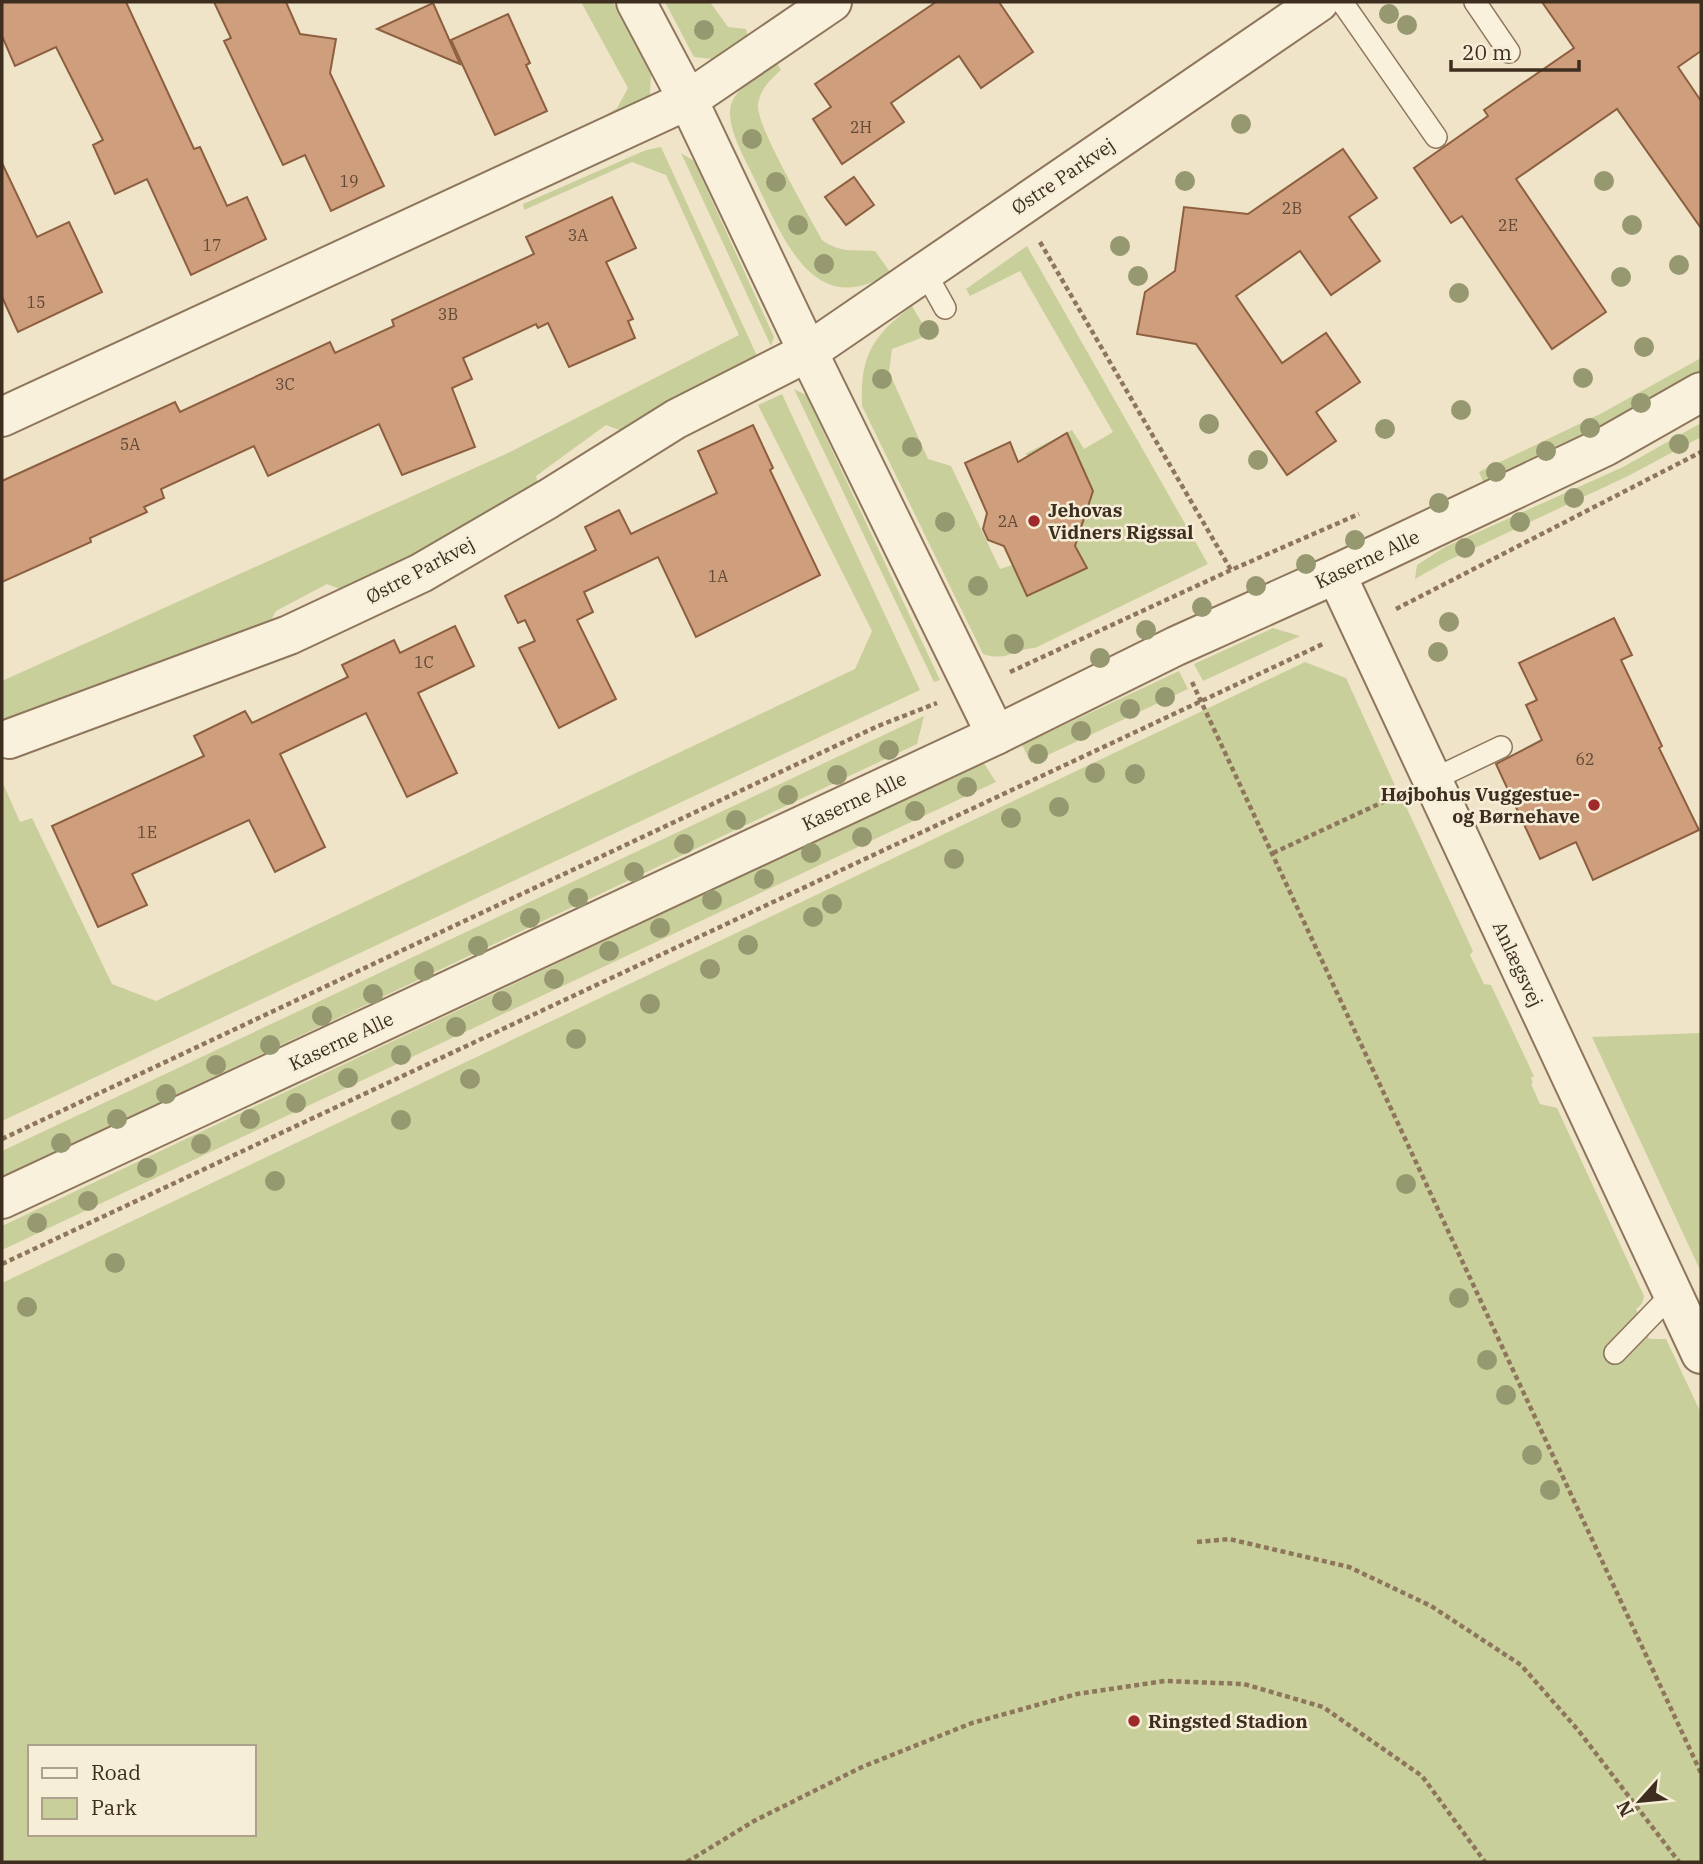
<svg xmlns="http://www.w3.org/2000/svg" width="1703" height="1864" font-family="'IBM Plex Serif',serif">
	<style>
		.green { fill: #c9cf9b; fill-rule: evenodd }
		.building { fill: #cf9f7d; stroke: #8d5f41; stroke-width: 2 }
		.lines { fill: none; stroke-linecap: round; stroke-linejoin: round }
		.service-casing { stroke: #8d765c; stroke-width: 24 }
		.minor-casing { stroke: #8d765c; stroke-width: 42 }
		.tertiary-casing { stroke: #8d765c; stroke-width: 42 }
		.path { stroke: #8d765c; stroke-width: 4.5; stroke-dasharray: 5 3.5; stroke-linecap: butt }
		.service { stroke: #faf1dc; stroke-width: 21 }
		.minor { stroke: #faf1dc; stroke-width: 38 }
		.tertiary { stroke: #faf1dc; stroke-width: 38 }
		.tree { fill: #96986f }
		.poi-dot { fill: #9e2a2b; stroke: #f7eed8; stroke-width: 2.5 }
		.labels { text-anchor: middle; stroke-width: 5; stroke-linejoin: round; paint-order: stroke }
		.number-label { font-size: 16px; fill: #624a37 }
		.street-label { font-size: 19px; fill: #3d2e20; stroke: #f7eed8 }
		.poi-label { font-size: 19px; font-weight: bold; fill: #3d2e20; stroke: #f7eed8; text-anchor: start }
	</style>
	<rect width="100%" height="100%" fill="#f0e4c8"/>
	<g class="green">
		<polygon points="581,2 613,2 651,75 650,94 637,108 607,125 603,117 617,108 628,88"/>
		<polygon points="665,2 710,2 728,27 746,29 748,37 712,59 694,57"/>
		<path d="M777 63 781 70C770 80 759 90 758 106 758 129 809 215 822 240 842 254 852 249 875 251L890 272C815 323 782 237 756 182 747 162 723 124 732 102 739 85 763 72 777 63Z"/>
		<polygon points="661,147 758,358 627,433 606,425 536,476 539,489 350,593 327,584 276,611 265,631 2,720 2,681 508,453 739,335 666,175 632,162 524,210 523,204 646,150"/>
		<polygon points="681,153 694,161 774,337 771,346"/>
		<path d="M1027 246 1208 564 1035 648C1013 649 1006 662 983 654L862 406C860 356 872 336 912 306L929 335 892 349 889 372 928 459 951 466 1000 569 1012 565 1027 596 1087 568 1075 546 1093 492 1087 477 1025 454 1072 430 1084 449 1113 432 1020 271 970 296 966 289Z"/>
		<polygon points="1701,358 1701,376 1485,486 1479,472 1602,413"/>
		<polygon points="794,389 806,395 940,680 934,682"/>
		<polygon points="782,394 920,690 2,1121 2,781 20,822 32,818 112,984 156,1001 855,669 872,631 758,405"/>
		<polygon points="1701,423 1701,437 1628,476 1445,562 1415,579 1417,565 1445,547 1623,467"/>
		<polygon points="1273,628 1300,636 1203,681 1194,664"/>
		<path d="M1305 662 1346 678 1397 790 1394 792 1399 802 1403 800 1473 951 1470 955 1484 984 1491 985 1534 1076 1531 1078 1533 1083 1531 1084 1540 1104 1557 1108 1644 1296 1642 1304 1636 1309 1649 1339H1666L1701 1413V1862H2V1283ZM30 1747H254V1834H30Z"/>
		<polygon points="1179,671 1188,689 1031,763 1022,745"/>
		<polygon points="924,716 917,744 2,1177 2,1151"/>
		<polygon points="983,762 996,782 2,1250 2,1226"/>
		<polygon points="1701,1033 1701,1272 1592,1037"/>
	</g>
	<g class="building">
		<polygon points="2,2 126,2 194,149 200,147 227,206 247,197 266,239 191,275 147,179 115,194 93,145 103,140 56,47 15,66 2,36"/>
		<polygon points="214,2 286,2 300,34 336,39 330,73 384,186 331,211 305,155 283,165 224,41 231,38"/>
		<polygon points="936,2 999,2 1033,52 981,88 959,56 891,103 904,122 842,164 813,119 831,107 815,84"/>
		<polygon points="1542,2 1701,2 1701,51 1678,67 1701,101 1701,228 1617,109 1516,179 1606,312 1552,349 1462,216 1451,223 1414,168 1488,116 1484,110 1574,48"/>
		<polygon points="433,3 460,64 377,29"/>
		<polygon points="508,14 530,63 526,65 547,111 495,135 451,40"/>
		<polygon points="1343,149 1377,198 1349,217 1380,261 1331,295 1300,251 1236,296 1282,363 1326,333 1360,382 1316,412 1336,441 1287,475 1196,344 1137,334 1145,292 1175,271 1184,207 1248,214"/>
		<polygon points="2,163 37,237 69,222 102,292 18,332 2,297"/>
		<polygon points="854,177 874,205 846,225 825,197"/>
		<polygon points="612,197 636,248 606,262 633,319 628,321 635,338 569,367 548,323 538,328 536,324 463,358 472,379 452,388 475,447 402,475 379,424 268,476 254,446 161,489 164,498 144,507 147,512 90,538 91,542 2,582 2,481 175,402 180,412 330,342 335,353 394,326 392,320 534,254 526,237"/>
		<polygon points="753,425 773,468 770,470 820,575 696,637 658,557 584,592 593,612 577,620 616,699 559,728 519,648 535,641 525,620 518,623 505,596 596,550 585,527 619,510 631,534 717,493 698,451"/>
		<polygon points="1067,433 1093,491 1075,546 1087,568 1027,596 1004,546 988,540 983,529 987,513 965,463 1010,442 1018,462"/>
		<polygon points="1614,618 1632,655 1621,660 1662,746 1659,748 1699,830 1593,880 1576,842 1540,859 1496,764 1542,740 1526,705 1537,700 1519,663"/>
		<polygon points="455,626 474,666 418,693 457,773 407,797 366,713 280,754 325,847 275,872 249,820 132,874 147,905 98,927 52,826 204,756 194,736 245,711 252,723 348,677 342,665 394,640 400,653"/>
	</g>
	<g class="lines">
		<defs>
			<g id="service">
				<polyline points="1342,2 1436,137"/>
				<polyline points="1475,2 1509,52"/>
				<polyline points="925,272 945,308"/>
				<polyline points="1432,780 1501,747"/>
				<polyline points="1615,1353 1673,1293"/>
			</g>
			<g id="minor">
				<polyline points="636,2 688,100 808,352 996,735"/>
				<polyline points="2,417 688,100 832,2"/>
				<polyline points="1336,574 1701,1354"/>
				<polyline points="9,739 289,635 421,573 548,499 676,419 808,352 1319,2"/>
			</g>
			<polyline id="tertiary" points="2,1199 996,735 1176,646 1336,574 1606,446 1701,392"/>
		</defs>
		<use href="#service" class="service-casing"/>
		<use href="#minor" class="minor-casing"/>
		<use href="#tertiary" class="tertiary-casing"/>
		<g class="path">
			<polyline points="1040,242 1231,570"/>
			<polyline points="1396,609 1701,452"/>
			<polyline points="1010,672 1231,570 1359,514"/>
			<polyline points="1192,682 1701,1773"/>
			<polyline points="1273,853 1396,796"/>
			<polyline points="2,1139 878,726 937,703"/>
			<polyline points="2,1264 1325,643"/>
			<polyline points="1197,1542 1229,1539 1349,1567 1431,1606 1521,1665 1578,1730 1679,1862"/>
			<polyline points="687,1862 754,1821 862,1767 972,1723 1077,1694 1165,1681 1244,1684 1323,1707 1422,1776 1485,1862"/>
		</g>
		<use href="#service" class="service"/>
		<use href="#minor" class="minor"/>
		<use href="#tertiary" class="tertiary"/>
	</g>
	<g class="tree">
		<circle cx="1389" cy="14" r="10"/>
		<circle cx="1407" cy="25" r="10"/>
		<circle cx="704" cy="30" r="10"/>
		<circle cx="1241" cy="124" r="10"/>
		<circle cx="752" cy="139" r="10"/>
		<circle cx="1185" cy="181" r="10"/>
		<circle cx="1604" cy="181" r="10"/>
		<circle cx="776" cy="182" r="10"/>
		<circle cx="798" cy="225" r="10"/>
		<circle cx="1632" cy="225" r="10"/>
		<circle cx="1120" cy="246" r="10"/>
		<circle cx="824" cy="264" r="10"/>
		<circle cx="1679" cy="265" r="10"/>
		<circle cx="1138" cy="276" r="10"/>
		<circle cx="1621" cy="277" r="10"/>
		<circle cx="1459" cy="293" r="10"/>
		<circle cx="929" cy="330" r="10"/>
		<circle cx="1644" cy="347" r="10"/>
		<circle cx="1583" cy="378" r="10"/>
		<circle cx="882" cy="379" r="10"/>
		<circle cx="1641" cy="403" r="10"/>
		<circle cx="1461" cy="410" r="10"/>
		<circle cx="1209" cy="424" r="10"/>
		<circle cx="1590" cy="428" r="10"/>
		<circle cx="1385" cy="429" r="10"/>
		<circle cx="1679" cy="444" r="10"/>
		<circle cx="912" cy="447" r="10"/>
		<circle cx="1546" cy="451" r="10"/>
		<circle cx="1258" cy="460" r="10"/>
		<circle cx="1496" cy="472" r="10"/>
		<circle cx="1574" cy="498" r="10"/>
		<circle cx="1439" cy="503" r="10"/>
		<circle cx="945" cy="522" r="10"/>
		<circle cx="1520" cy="522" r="10"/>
		<circle cx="1355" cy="540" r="10"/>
		<circle cx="1465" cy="548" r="10"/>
		<circle cx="1306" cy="564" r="10"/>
		<circle cx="978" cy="586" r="10"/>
		<circle cx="1256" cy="586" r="10"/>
		<circle cx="1202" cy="607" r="10"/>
		<circle cx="1449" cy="622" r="10"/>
		<circle cx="1146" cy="630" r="10"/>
		<circle cx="1014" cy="644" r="10"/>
		<circle cx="1438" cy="652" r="10"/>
		<circle cx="1100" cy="658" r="10"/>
		<circle cx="1165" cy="697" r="10"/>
		<circle cx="1130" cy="709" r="10"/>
		<circle cx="1081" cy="731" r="10"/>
		<circle cx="889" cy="750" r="10"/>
		<circle cx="1038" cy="754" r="10"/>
		<circle cx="1095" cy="773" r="10"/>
		<circle cx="1135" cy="774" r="10"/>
		<circle cx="837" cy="775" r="10"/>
		<circle cx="967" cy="787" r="10"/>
		<circle cx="788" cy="795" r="10"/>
		<circle cx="1059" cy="807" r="10"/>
		<circle cx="915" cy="811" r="10"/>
		<circle cx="1011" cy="818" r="10"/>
		<circle cx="736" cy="820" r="10"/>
		<circle cx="862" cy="837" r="10"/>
		<circle cx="684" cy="844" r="10"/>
		<circle cx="811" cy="853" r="10"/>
		<circle cx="954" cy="859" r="10"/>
		<circle cx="634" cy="872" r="10"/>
		<circle cx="764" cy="879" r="10"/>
		<circle cx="578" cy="898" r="10"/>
		<circle cx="712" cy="900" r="10"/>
		<circle cx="832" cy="904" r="10"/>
		<circle cx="813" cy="917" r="10"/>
		<circle cx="530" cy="918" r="10"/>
		<circle cx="660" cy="928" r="10"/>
		<circle cx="748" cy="945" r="10"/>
		<circle cx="478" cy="946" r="10"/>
		<circle cx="609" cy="951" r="10"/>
		<circle cx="710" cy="969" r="10"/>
		<circle cx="424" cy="971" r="10"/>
		<circle cx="554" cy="979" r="10"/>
		<circle cx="373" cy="994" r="10"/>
		<circle cx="502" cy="1001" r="10"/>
		<circle cx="650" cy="1004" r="10"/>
		<circle cx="322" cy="1016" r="10"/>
		<circle cx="456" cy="1027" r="10"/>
		<circle cx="576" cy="1039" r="10"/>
		<circle cx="270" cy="1045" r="10"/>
		<circle cx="401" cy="1055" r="10"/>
		<circle cx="216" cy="1065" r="10"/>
		<circle cx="348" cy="1078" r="10"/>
		<circle cx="470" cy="1079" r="10"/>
		<circle cx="166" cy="1094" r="10"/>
		<circle cx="296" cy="1103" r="10"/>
		<circle cx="117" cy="1119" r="10"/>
		<circle cx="250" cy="1119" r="10"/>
		<circle cx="401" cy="1120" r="10"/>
		<circle cx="61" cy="1143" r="10"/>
		<circle cx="201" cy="1144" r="10"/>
		<circle cx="147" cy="1168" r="10"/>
		<circle cx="275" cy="1181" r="10"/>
		<circle cx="1406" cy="1184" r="10"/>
		<circle cx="88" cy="1201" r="10"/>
		<circle cx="37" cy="1223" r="10"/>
		<circle cx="115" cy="1263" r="10"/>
		<circle cx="1459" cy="1298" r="10"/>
		<circle cx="27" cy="1307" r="10"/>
		<circle cx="1487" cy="1360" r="10"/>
		<circle cx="1506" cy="1395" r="10"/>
		<circle cx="1532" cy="1455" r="10"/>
		<circle cx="1550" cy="1490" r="10"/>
	</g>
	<g class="poi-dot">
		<circle cx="1034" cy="521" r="7"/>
		<circle cx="1594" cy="805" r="7"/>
		<circle cx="1134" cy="1721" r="7"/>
	</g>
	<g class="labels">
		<g class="number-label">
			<text x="861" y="133">2H</text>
			<text x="349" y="187">19</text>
			<text x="1292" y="214">2B</text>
			<text x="1508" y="231">2E</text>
			<text x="578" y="241">3A</text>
			<text x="212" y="251">17</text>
			<text x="36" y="308">15</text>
			<text x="448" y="320">3B</text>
			<text x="285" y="390">3C</text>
			<text x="130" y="450">5A</text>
			<text x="1008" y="527">2A</text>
			<text x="718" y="582">1A</text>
			<text x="424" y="668">1C</text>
			<text x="1585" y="765">62</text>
			<text x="147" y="838">1E</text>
		</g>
		<g class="street-label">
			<text transform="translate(1063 176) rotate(-34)" y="7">Østre Parkvej</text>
			<text transform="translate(1367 559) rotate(-25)" y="7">Kaserne Alle</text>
			<text transform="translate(420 570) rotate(-28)" y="7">Østre Parkvej</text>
			<text transform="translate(854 801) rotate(-25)" y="7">Kaserne Alle</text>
			<text transform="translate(1518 964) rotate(65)" y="7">Anlægsvej</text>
			<text transform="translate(341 1041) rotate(-25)" y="7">Kaserne Alle</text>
		</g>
		<g class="poi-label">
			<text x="1048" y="517">Jehovas<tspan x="1048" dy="22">Vidners Rigssal</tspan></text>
			<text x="1580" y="801" text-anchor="end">Højbohus Vuggestue-<tspan x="1580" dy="22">og Børnehave</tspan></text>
			<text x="1148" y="1728">Ringsted Stadion</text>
		</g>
	</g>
	<rect width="1703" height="1864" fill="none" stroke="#3d2e20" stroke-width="7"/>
	<rect x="28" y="1745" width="228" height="91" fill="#f7eed8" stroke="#ada18e" stroke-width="2"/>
	<rect x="42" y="1768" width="35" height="10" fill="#faf1dc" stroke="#ada18e" stroke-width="2"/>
	<text x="91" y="1780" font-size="21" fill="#3d2e20">Road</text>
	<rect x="42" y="1798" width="35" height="21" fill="#c9cf9b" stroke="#ada18e" stroke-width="2"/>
	<text x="91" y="1815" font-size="21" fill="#3d2e20">Park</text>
	<g transform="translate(1640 1801) rotate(243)" stroke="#f7eed8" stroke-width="5" paint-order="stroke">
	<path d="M0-5L12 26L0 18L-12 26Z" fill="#3d2e20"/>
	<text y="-10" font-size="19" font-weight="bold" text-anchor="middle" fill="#3d2e20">N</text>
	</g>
	<path d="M1451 60v10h128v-10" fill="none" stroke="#3d2e20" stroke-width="3.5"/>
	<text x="1462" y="60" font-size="21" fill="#3d2e20" stroke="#f7eed8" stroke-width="5" paint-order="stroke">20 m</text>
</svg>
